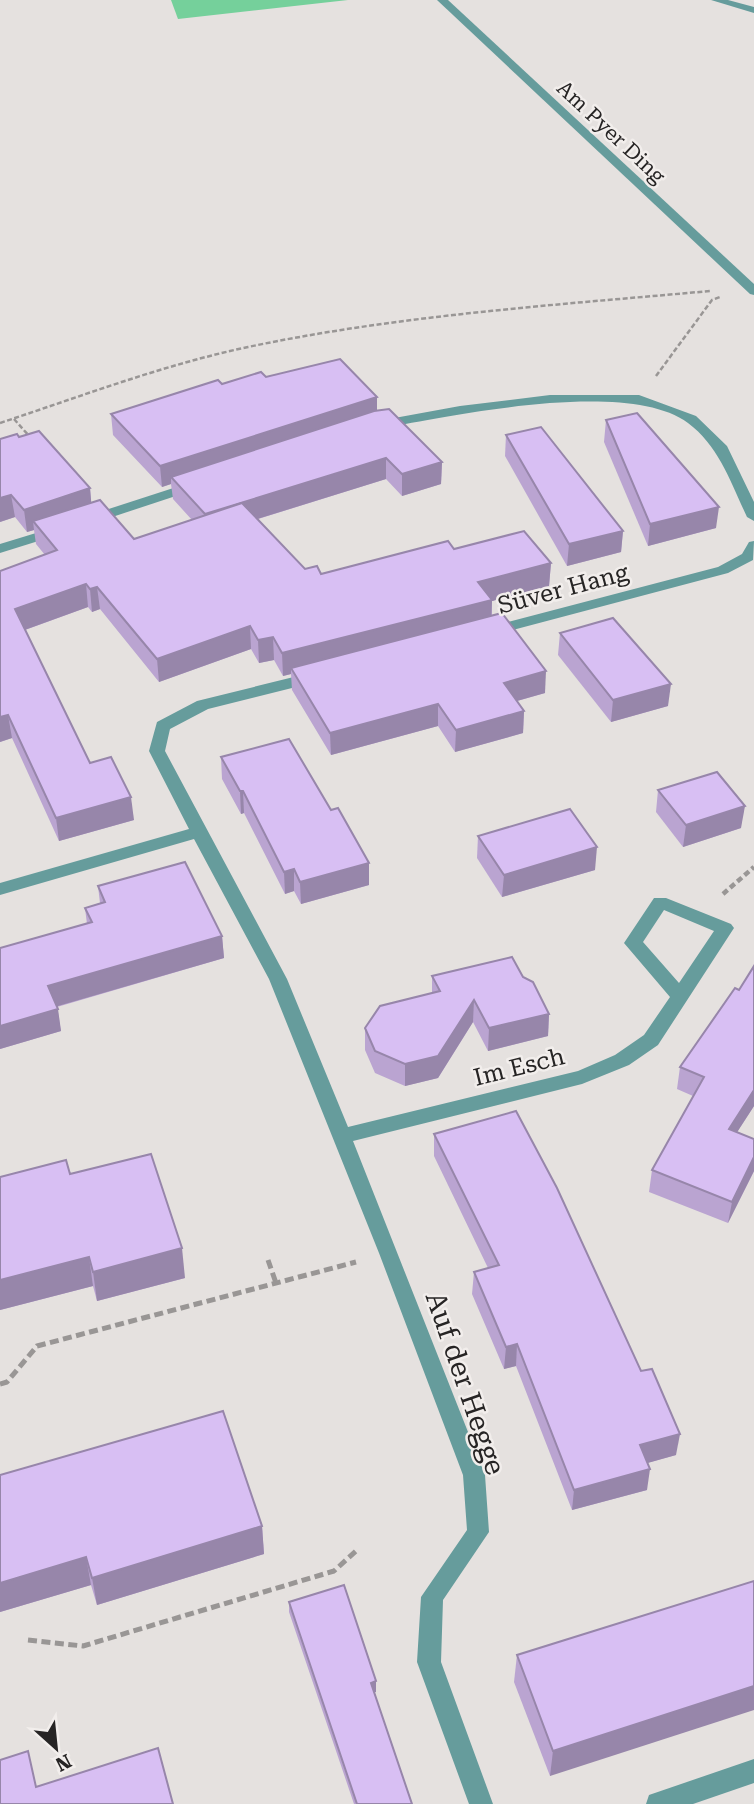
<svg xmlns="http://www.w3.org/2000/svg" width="754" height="1804" font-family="'Roboto Serif',serif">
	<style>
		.green { fill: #75d09b }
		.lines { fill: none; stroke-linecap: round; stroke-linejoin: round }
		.path-far2 { stroke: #999695; stroke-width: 2.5; stroke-dasharray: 5 2.5; stroke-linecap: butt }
		.path-far1 { stroke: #999695; stroke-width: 4.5; stroke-dasharray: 6 3.5; stroke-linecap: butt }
		.path { stroke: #999695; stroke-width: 5; stroke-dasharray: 9 4.5; stroke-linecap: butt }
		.lane { fill: #669c9c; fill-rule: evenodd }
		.street { fill: #669c9c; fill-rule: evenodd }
		.wall { fill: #baa4d1 }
		.shaded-wall { fill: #9786aa }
		.building { fill: #d8bff3; stroke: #9786aa; stroke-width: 2 }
		.labels { text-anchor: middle; stroke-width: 5; stroke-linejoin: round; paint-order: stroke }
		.far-street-label { font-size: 21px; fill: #262424; stroke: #f2eeec }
		.street-label { font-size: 24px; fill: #262424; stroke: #f2eeec }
		.near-street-label { font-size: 28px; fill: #262424; stroke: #f2eeec }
	</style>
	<rect width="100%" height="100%" fill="#e5e1df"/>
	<polygon class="green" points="171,0 348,0 178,19"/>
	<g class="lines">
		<g class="path-far2">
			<polyline points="656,376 712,300 720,297"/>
			<polyline points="14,419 30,437"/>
			<path d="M0 423C82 396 163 365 248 347 400 315 556 305 710 291"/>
		</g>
		<polyline class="path-far1" points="723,894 754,867"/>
		<g class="path">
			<polyline points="268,1260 276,1283"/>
			<polyline points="0,1384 7,1382 37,1346 356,1262"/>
			<polyline points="28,1640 83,1646 334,1571 357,1550"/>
		</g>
		<polygon class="lane" points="711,0 728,0 754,7 754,13"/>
		<g class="street">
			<polygon points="437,0 448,0 754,284 754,295 750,294"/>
			<path d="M550 395H639L696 416 727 446 754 502V521L747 517C731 483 719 446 688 423 627 378 450 416 378 429L371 425 378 421 460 406Z"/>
			<polygon points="195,481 200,482 200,488 94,523 89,524 82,520 84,517"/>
			<polygon points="59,526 64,527 66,530 64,533 0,553 0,544"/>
			<polygon points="754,541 753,560 728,573 490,636 482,631 485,628 718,567 742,554 749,542"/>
			<path d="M314 672 320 673 322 677 320 681 208 709 170 729 165 751 287 979 348 1127 578 1071 615 1055 644 1035 670 997 624 943 654 898H666L731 924 734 928 658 1045 629 1065 582 1084 353 1141 485 1475 489 1532 443 1600 441 1662 493 1804H469L417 1662 421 1597 467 1530 463 1475 379 1253 269 979 194 839 0 895V883L189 829 149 751 157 722 197 701ZM664 910 714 931 679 983 643 942Z"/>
			<polygon points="754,1759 754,1783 693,1804 646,1804 649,1795"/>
		</g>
	</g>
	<g class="wall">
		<polygon points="266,377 377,411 442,462 441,484 402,496 386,479 258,519 305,569 321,574 454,549 551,563 549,586 492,601 492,616 545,693 517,701 524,711 523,733 455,752 438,726 331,755 292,690 291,674 283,676 274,660 259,663 251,649 159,682 100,609 92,612 88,607 25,630 90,763 134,820 59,841 12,738 0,742 0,571 45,555 36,544 34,530 27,532 15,517 0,522 19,437 90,488 91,502 134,539 192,520 173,499 171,484 162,487 113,435 111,414 222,384"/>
		<polygon points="606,420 716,528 648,546 604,442"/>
		<polygon points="506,435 623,531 621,552 567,566 505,456"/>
		<polygon points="560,633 668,706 611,722 558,655"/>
		<polygon points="221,757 331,810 369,863 369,885 301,904 294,891 285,894 244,813 241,814 222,779"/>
		<polygon points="658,790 741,828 683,847 656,812"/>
		<polygon points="478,836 595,870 502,897 477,858"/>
		<polygon points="98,886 222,936 224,958 57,1007 61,1031 0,1049 0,948 87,924 85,908 100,903"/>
		<polygon points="754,966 754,1106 737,1132 754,1139 754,1171 728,1223 649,1192 652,1170 693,1096 677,1089 680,1067 739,990"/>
		<polygon points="432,976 523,977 549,1014 548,1036 488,1051 473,1022 438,1078 405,1086 375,1073 365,1050 365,1028 432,993"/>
		<polygon points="434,1134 676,1455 647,1463 647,1490 572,1510 516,1366 504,1369 472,1294 474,1272 488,1268 434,1156"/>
		<polygon points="70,1174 185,1278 97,1301 93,1286 0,1310 0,1177"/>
		<polygon points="0,1475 262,1526 264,1554 97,1605 91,1585 0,1612"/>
		<polygon points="754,1581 550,1776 514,1682 517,1655"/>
		<polygon points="289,1602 376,1692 374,1692 412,1804 354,1804 289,1612"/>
	</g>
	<g class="shaded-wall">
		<polygon points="377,397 377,418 171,477 171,484 162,487 160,466"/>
		<polygon points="386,458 386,479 206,535 205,514"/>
		<polygon points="442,462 441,484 402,496 402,474"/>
		<polygon points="90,488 92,511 33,521 34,530 27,532 24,510"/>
		<polygon points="11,495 15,517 0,522 0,498"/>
		<polygon points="719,507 716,528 648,546 650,524"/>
		<polygon points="623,531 621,552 567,566 569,544"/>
		<polygon points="551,563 549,586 492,601 491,623 291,668 291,674 283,676 282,653 478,582"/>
		<polygon points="86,584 88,607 19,632 15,609"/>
		<polygon points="97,587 100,609 92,612 90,589"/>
		<polygon points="250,626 251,649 159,682 157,659"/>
		<polygon points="273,637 274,660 259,663 258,640"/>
		<polygon points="546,671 545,693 503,705 504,683"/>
		<polygon points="671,684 668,706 611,722 613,700"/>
		<polygon points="438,704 438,726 331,755 330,733"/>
		<polygon points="524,711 523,733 455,752 456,730"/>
		<polygon points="8,715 12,738 0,742 0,717"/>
		<polygon points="240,791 243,791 244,813 241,814"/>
		<polygon points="131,797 134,820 59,841 56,818"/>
		<polygon points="745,806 741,828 683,847 686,825"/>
		<polygon points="597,847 595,870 502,897 504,875"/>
		<polygon points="369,863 369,885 301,904 300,882"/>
		<polygon points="294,869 294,891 285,894 284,872"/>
		<polygon points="222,936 224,958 51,1008 48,986"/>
		<polygon points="474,1000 473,1022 438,1078 405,1086 405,1064"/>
		<polygon points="58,1009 61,1031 0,1049 0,1026"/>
		<polygon points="549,1014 548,1036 488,1051 489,1028"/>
		<polygon points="754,1090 754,1106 725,1151 729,1129"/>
		<polygon points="754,1157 754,1171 728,1223 732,1202"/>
		<polygon points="182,1248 185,1278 97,1301 93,1272"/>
		<polygon points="89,1257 93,1286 0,1310 0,1280"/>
		<polygon points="517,1344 516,1366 504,1369 506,1347"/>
		<polygon points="680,1434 676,1455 637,1466 640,1445"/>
		<polygon points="650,1469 647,1490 572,1510 574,1490"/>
		<polygon points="262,1526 264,1554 97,1605 92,1578"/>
		<polygon points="86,1557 91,1585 0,1612 0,1583"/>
		<polygon points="376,1681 376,1692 371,1693 371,1683"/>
		<polygon points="754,1686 754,1710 550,1776 553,1751"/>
	</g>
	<g class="building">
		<polygon points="340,359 377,397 160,466 111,414 218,380 222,384 261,372 266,377"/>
		<polygon points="389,409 442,462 402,474 386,458 205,514 171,477 374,411"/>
		<polygon points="637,413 719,507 650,524 606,420"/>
		<polygon points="541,427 623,531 569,544 506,435"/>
		<polygon points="39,431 90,488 24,510 11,495 0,498 0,439 17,434 19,437"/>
		<polygon points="100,500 134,539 242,503 305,569 317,566 321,574 448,541 454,549 524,531 551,563 478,582 492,600 282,653 273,637 258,640 250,626 157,659 97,587 90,589 86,584 15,609 90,763 111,757 131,797 56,818 8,715 0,717 0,571 57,550 33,521"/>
		<polygon points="502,613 546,671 504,683 524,711 456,730 438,704 330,733 291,668"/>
		<polygon points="613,618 671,684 613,700 560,633"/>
		<polygon points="289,739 331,810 338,808 369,863 300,882 294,869 284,872 243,791 240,791 221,757"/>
		<polygon points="717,772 745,806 686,825 658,790"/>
		<polygon points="570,809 597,847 504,875 478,836"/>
		<polygon points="185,862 222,936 48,986 58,1009 0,1026 0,948 92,922 85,908 105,902 98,886"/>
		<polygon points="512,957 523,977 533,982 549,1014 489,1028 474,1000 438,1056 405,1064 375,1051 365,1028 380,1006 440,991 432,976"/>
		<polygon points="754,966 754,1090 729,1129 754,1139 754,1157 732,1202 652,1170 704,1077 680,1067 735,988 739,990"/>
		<polygon points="516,1111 557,1188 641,1371 652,1369 680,1434 640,1445 650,1469 574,1490 517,1344 506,1347 474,1272 499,1265 434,1134"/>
		<polygon points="151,1154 182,1248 93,1272 89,1257 0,1280 0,1177 66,1160 70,1174"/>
		<polygon points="223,1411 262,1526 92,1578 86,1557 0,1583 0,1475"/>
		<polygon points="754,1581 754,1686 553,1751 517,1655"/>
		<polygon points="344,1585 376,1681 371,1683 412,1804 357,1804 289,1602"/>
		<polygon points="158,1748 173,1804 0,1804 0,1760 28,1751 36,1787"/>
	</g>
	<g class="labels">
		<g class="far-street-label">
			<text transform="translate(611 132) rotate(43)" y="7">Am Pyer Ding</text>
		</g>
		<g class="street-label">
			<text transform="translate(563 589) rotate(-15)" y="8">Süver Hang</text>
			<text transform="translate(519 1067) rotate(-14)" y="8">Im Esch</text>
		</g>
		<g class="near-street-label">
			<text transform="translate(466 1383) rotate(71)" y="10">Auf der Hegge</text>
		</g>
	</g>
	<g transform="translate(56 1748) rotate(153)" stroke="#f2eeec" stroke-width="5" paint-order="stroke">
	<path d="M0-5L12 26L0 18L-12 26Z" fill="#262424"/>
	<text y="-10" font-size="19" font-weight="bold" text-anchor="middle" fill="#262424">N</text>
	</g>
</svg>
